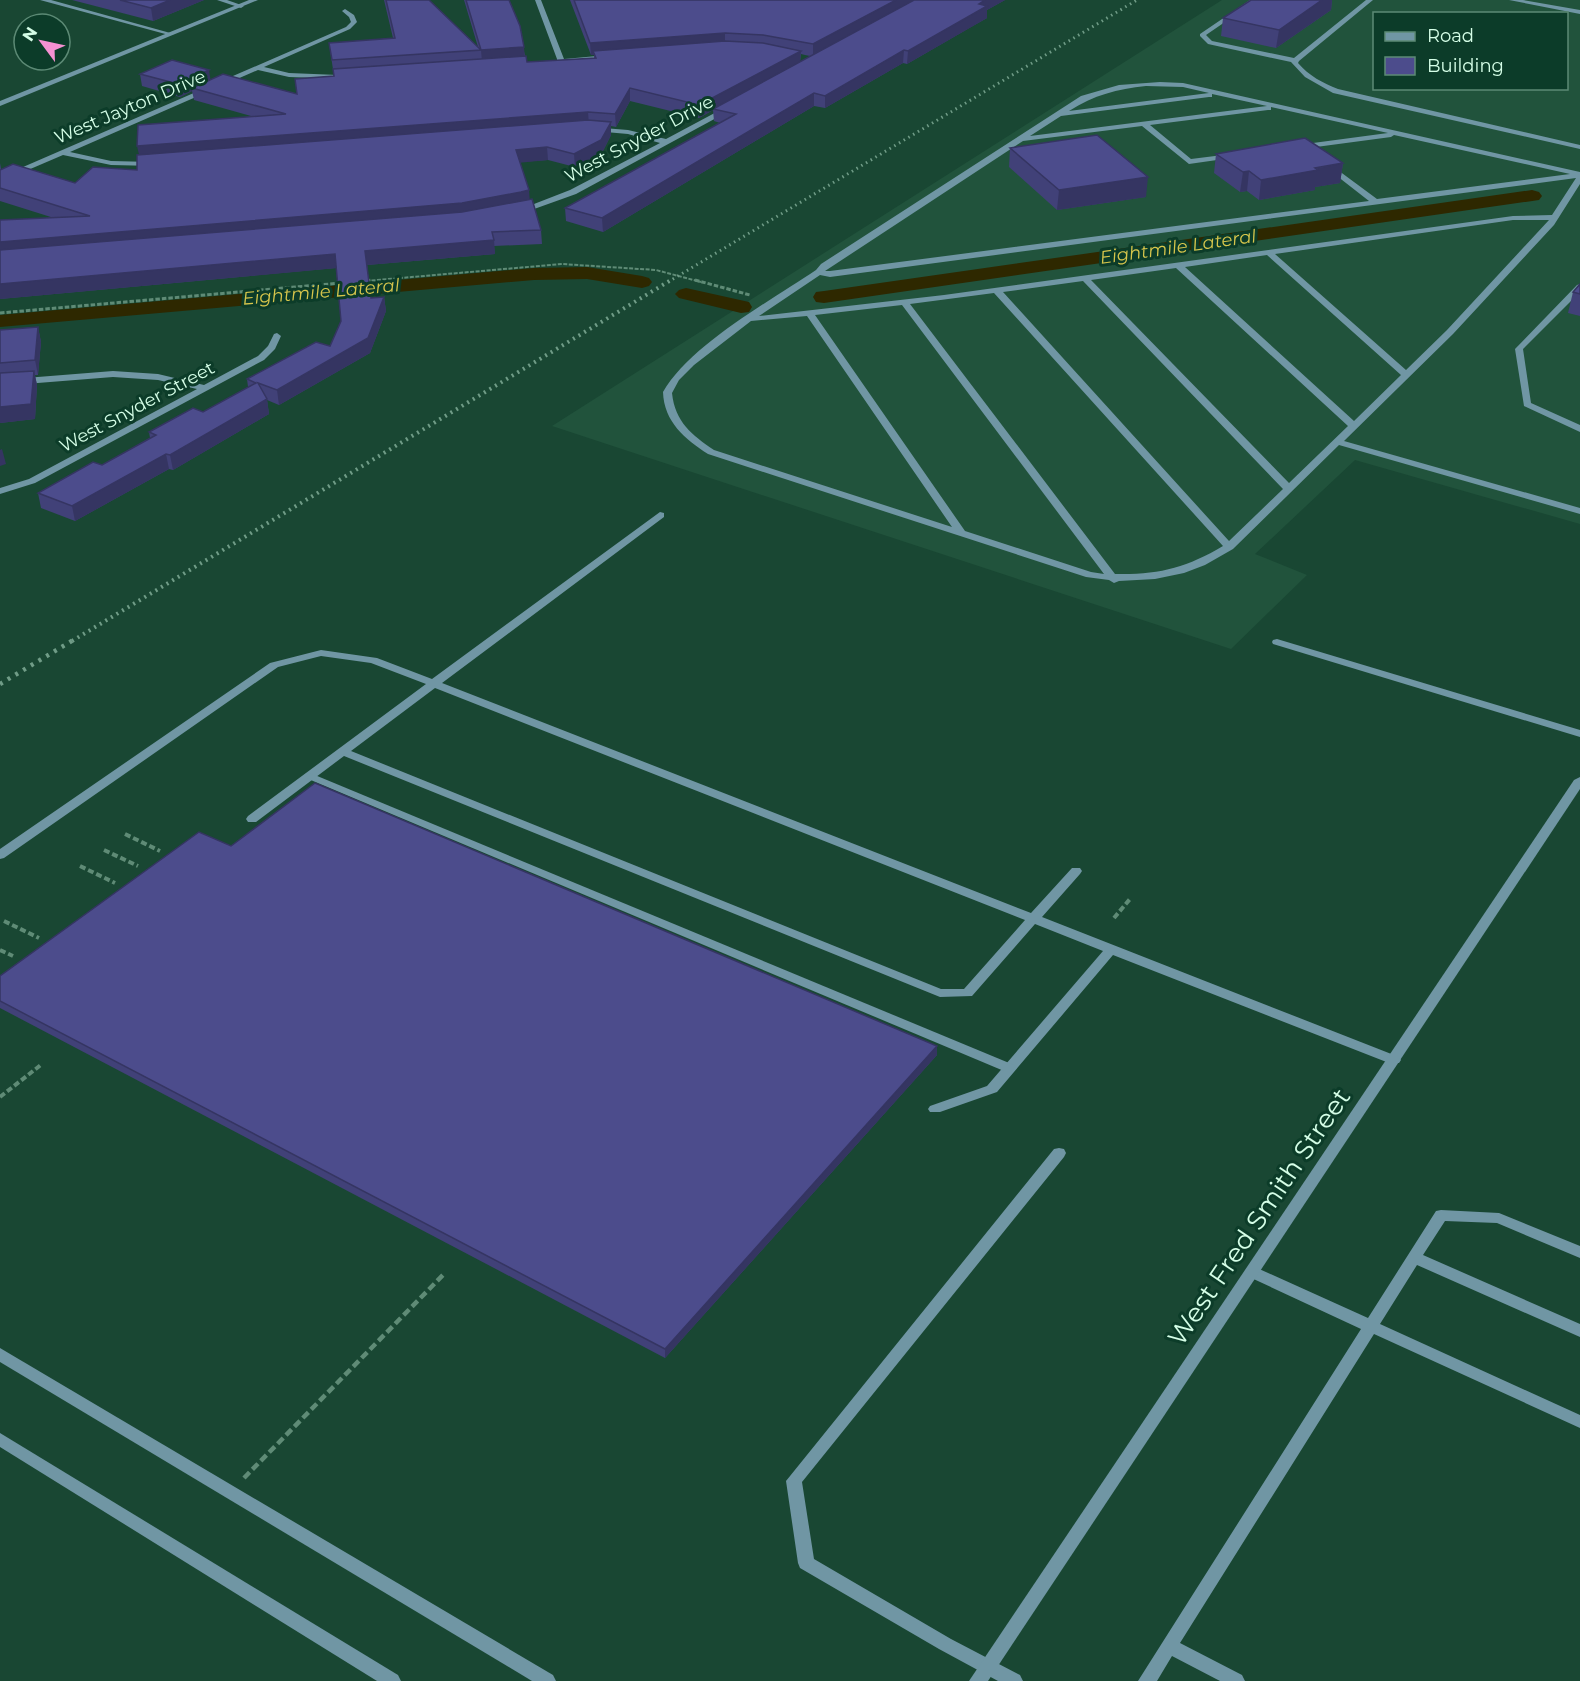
<svg xmlns="http://www.w3.org/2000/svg" width="1580" height="1681" font-family="Montserrat,sans-serif">
	<style>
		.built { fill: #21533c; fill-rule: evenodd }
		.lines { fill: none; stroke-linecap: round; stroke-linejoin: round }
		.canal { fill: #2e2800; fill-rule: evenodd }
		.path-far3 { stroke: #5f8b76; stroke-width: 2; stroke-dasharray: 4 1.5; stroke-linecap: butt }
		.path-far2 { stroke: #5f8b76; stroke-width: 3; stroke-dasharray: 4.5 2; stroke-linecap: butt }
		.path-far1 { stroke: #5f8b76; stroke-width: 4; stroke-dasharray: 6 3; stroke-linecap: butt }
		.path { stroke: #5f8b76; stroke-width: 4.5; stroke-dasharray: 8 4; stroke-linecap: butt }
		.service { fill: #7096a4; fill-rule: evenodd }
		.minor { fill: #7096a4; fill-rule: evenodd }
		.tertiary { fill: #7096a4; fill-rule: evenodd }
		.rail-far2 { stroke: #709c87; stroke-width: 3; stroke-dasharray: 1.5 4; stroke-linecap: butt }
		.rail-far1 { stroke: #709c87; stroke-width: 4; stroke-dasharray: 2 4.5; stroke-linecap: butt }
		.rail { stroke: #709c87; stroke-width: 4.5; stroke-dasharray: 3 6; stroke-linecap: butt }
		.wall { fill: #414178; fill-rule: evenodd }
		.shaded-wall { fill: #353562 }
		.building { fill: #4c4c8c; stroke: #353562; stroke-width: 1.5 }
		.labels { text-anchor: middle; stroke-width: 6; stroke-linejoin: round; paint-order: stroke }
		.far-street-label { font-size: 18px; fill: #d5fee7; stroke: #0c3c29 }
		.far-water-label { font-size: 18px; font-style: italic; fill: #d7c64c; stroke: #0c3c29 }
		.near-street-label { font-size: 26px; fill: #d5fee7; stroke: #0c3c29 }
	</style>
	<rect width="100%" height="100%" fill="#194733"/>
	<path class="built" d="M1222 0H1580V524L1355 460 1255 554 1307 575 1231 649 552 426ZM1374 14H1566V88H1374Z"/>
	<g class="lines">
		<g class="canal">
			<polygon points="1532,190 1539,192 1542,196 1539,200 824,303 816,302 813,297 816,292 824,291"/>
			<polygon points="587,267 642,276 649,278 652,282 649,286 642,288 587,279 534,280 0,327 0,315 534,268"/>
			<polygon points="686,288 749,302 752,307 749,312 741,313 679,298 675,294 679,290"/>
		</g>
		<polyline class="path-far3" points="366,281 562,264 656,270 701,282"/>
		<g class="path-far2">
			<polyline points="695,280 750,295"/>
			<polyline points="366,281 372,280"/>
			<polyline points="0,313 341,283"/>
		</g>
		<g class="path-far1">
			<polyline points="125,834 160,851"/>
			<polyline points="104,850 138,866"/>
			<polyline points="80,866 115,883"/>
			<polyline points="1114,918 1130,899"/>
			<polyline points="4,921 39,938"/>
			<polyline points="0,950 13,956"/>
			<polyline points="0,1097 42,1064"/>
		</g>
		<polyline class="path" points="244,1478 443,1275"/>
		<g class="service">
			<polygon points="40,0 51,0 174,34 169,35"/>
			<polygon points="217,0 227,0 244,6 241,8"/>
			<path d="M1250 0H1257L1206 35 1212 41 1294 58 1366 0H1373L1299 61 1298 63C1309 76 1323 83 1338 89L1580 145V149L1333 93 1305 77 1291 62 1208 44 1200 36V34Z"/>
			<polygon points="1509,0 1523,0 1580,10 1580,14"/>
			<path d="M1160 82 1183 83 1580 172V184L1554 225 1453 334 1344 441 1580 508V514L1339 445 1233 549 1205 565 1184 573 1155 579 1119 581 1114 583 1109 580 1086 577 708 454C685 439 664 422 663 392 690 345 770 301 816 270L821 264 1081 96 1119 85ZM1146 86 1183 87 1209 93 1069 111C1094 95 1117 89 1146 86ZM1212 94 1267 106 1030 136 1061 116 1209 97H1212ZM1271 107 1388 133 1298 145 1297 147 1301 149 1391 137 1394 135 1570 174 1377 199 1331 165H1328V169L1369 201 830 271H825L1023 141 1142 126 1189 164 1231 158 1235 156 1231 154 1191 159 1150 125 1268 110H1271ZM1576 178 1552 215 1513 216 944 295 759 316 820 275 830 277ZM1513 220H1549L1447 330 1406 370 1275 254ZM1267 255 1401 375 1354 421 1185 267ZM1176 268 1348 426 1289 483 1091 280ZM1083 281 1283 489 1229 541 1003 292ZM994 293 1223 546C1186 568 1158 575 1115 574L910 304ZM902 305 1104 574 1091 572 965 531 815 315ZM807 316 952 527 714 450C692 435 675 422 672 393L679 380 694 365 751 321Z"/>
			<polygon points="1580,284 1580,292 1523,349 1531,403 1580,425 1580,432 1524,406 1515,349 1577,285"/>
			<path d="M660 512 664 513V517L442 683 1031 913 1072 868H1080L1082 871 1080 874 1042 917 1399 1057 1401 1060 1399 1063H1389L1113 955 997 1092 940 1112H930L928 1109 930 1106 987 1086 1103 951 1035 924 972 996 940 997 344 756 256 822H248L246 819 248 816 426 684 371 663 321 656 278 667 4 858 0 859V849L270 663 321 650 377 658 432 679ZM435 688 1025 920 964 989H941L351 751Z"/>
			<polygon points="1277,639 1580,730 1580,737 1273,644 1272,642 1273,640"/>
			<polygon points="1059,1148 1064,1149 1066,1153 1064,1157 802,1482 814,1559 951,1639 1020,1675 1023,1681 998,1681 939,1649 800,1568 798,1563 786,1481 1054,1149"/>
			<polygon points="1441,1210 1499,1213 1580,1246 1580,1258 1497,1223 1445,1221 1423,1255 1580,1324 1580,1337 1417,1265 1380,1324 1580,1415 1580,1428 1374,1334 1180,1643 1242,1675 1245,1681 1220,1681 1172,1656 1157,1681 1138,1681 1361,1329 1247,1276 1245,1272 1247,1268 1252,1266 1257,1268 1368,1318 1436,1211"/>
			<polygon points="0,1348 553,1675 556,1681 532,1681 0,1362"/>
			<polygon points="0,1433 398,1675 401,1681 377,1681 0,1447"/>
		</g>
		<g class="minor">
			<polygon points="535,0 541,0 564,59 608,55 610,56 610,58 557,62 557,59"/>
			<polygon points="345,9 354,15 357,22 350,29 264,67 289,73 338,75 341,75 341,79 289,77 258,70 70,152 111,161 152,162 155,162 155,166 111,165 63,155 0,182 0,177 346,27 351,22 349,17 342,11"/>
			<polygon points="724,108 731,110 576,194 523,213 516,211 570,190 660,143 628,134 594,131 590,129 591,127 628,130 666,139"/>
			<polygon points="277,333 281,336 275,349 264,360 35,483 0,494 0,488 29,479 197,389 158,380 113,377 0,386 0,380 113,371 158,374 204,385 258,356 268,346 274,334"/>
			<polygon points="310,773 1014,1065 1016,1068 1014,1071 1004,1071 306,778 304,776 306,774"/>
			<polygon points="1580,777 1580,789 988,1681 969,1681 1574,780"/>
		</g>
		<polygon class="tertiary" points="249,0 258,0 0,106 0,101"/>
		<polyline class="rail-far2" points="668,282 1137,0"/>
		<polyline class="rail-far1" points="72,641 671,280"/>
		<polyline class="rail" points="0,684 75,639"/>
	</g>
	<g class="wall">
		<polygon points="72,0 204,0 153,21"/>
		<path d="M384 0H429L478 47 464 0H509L527 62 594 58V55H591L570 0H1005L987 10V18L971 27 907 64 903 63 825 108 814 106 603 232 566 221 565 208 720 123 714 121 713 110 699 118 630 101 616 127 611 126V135L602 153 575 167 548 160 520 162 529 190V200L541 230 542 244 494 246 495 254 367 265 371 298 384 297 386 311 370 353 279 405 267 400 269 414 173 470 169 469 75 521 41 508 38 493 102 465 150 438 149 432 203 412 248 387 247 379 330 346 341 321 336 268 0 299V220L54 218 0 201V163L1 169 75 183 137 170 251 116 194 100 192 91 180 97 142 86 140 74 211 80 297 94 334 76 329 43 393 38ZM801 54 805 55 810 56 800 62Z"/>
		<polygon points="1251,0 1332,0 1331,10 1276,48 1221,36 1223,18"/>
		<polygon points="1010,148 1146,197 1057,210 1009,167"/>
		<polygon points="1216,154 1343,163 1340,183 1315,187 1315,190 1259,200 1247,191 1240,192 1214,173"/>
		<polygon points="1580,284 1580,316 1568,313 1573,292"/>
		<polygon points="38,327 41,342 38,375 35,375 37,385 35,419 0,423 0,330"/>
		<polygon points="231,846 937,1046 937,1055 665,1358 0,1008 0,976"/>
	</g>
	<g class="shaded-wall">
		<polygon points="170,0 204,0 153,21 151,8"/>
		<polygon points="896,0 918,0 813,57 813,44"/>
		<polygon points="985,0 1005,0 987,10 987,18 907,64 908,51"/>
		<polygon points="1322,0 1332,0 1331,10 1276,48 1279,30"/>
		<polygon points="725,33 725,45 593,51 594,55 591,55 590,43"/>
		<polygon points="524,47 525,59 482,62 481,50"/>
		<polygon points="904,50 903,63 825,108 825,96"/>
		<polygon points="801,51 800,63 713,109 713,110 699,118 699,105"/>
		<polygon points="209,70 211,83 192,88 192,91 180,97 178,84"/>
		<polygon points="630,88 630,101 616,127 615,114"/>
		<polygon points="814,93 814,106 603,232 602,218"/>
		<polygon points="588,112 589,125 140,159 137,146"/>
		<polygon points="611,122 611,135 602,153 575,167 574,154"/>
		<polygon points="547,147 548,160 517,163 516,150"/>
		<polygon points="1343,163 1340,183 1315,187 1315,190 1259,200 1261,180"/>
		<polygon points="1249,171 1247,191 1240,192 1243,172"/>
		<polygon points="1148,177 1146,197 1057,210 1059,190"/>
		<polygon points="529,190 530,203 522,206 0,256 0,242"/>
		<polygon points="494,240 495,254 367,265 365,251"/>
		<polygon points="335,254 337,268 0,299 0,284"/>
		<polygon points="384,297 386,311 370,353 279,405 277,390 368,338"/>
		<polygon points="38,327 41,342 38,375 35,360"/>
		<polygon points="34,371 37,385 35,419 0,423 0,407"/>
		<polygon points="267,399 269,414 173,470 170,455"/>
		<polygon points="2,449 6,464 0,466 0,450"/>
		<polygon points="166,454 169,469 75,521 72,506"/>
		<polygon points="937,1046 937,1055 665,1358 665,1349"/>
	</g>
	<g class="building">
		<polygon points="120,0 170,0 151,8"/>
		<polygon points="386,0 429,0 481,50 332,60 329,43 395,38"/>
		<polygon points="466,0 509,0 520,26 524,47 481,50"/>
		<polygon points="574,0 896,0 813,44 763,35 725,33 590,43"/>
		<polygon points="914,0 985,0 979,4 987,6 908,51 904,50 825,96 814,93 602,218 565,208 736,114 713,109"/>
		<polygon points="1251,0 1322,0 1279,30 1223,18"/>
		<polygon points="725,41 763,43 801,51 699,105 630,88 615,114 588,112 137,146 138,125 286,114 192,88 223,74 297,94 295,79 334,76 333,69 526,56 527,62 596,58 593,51"/>
		<polygon points="172,60 209,70 178,84 140,74"/>
		<polygon points="588,120 611,122 601,140 574,154 547,147 516,150 529,190 521,192 462,203 0,242 0,220 90,216 0,188 0,170 13,164 75,183 93,167 137,170 137,155"/>
		<polygon points="1097,135 1148,177 1059,190 1010,148"/>
		<polygon points="1305,138 1343,163 1315,168 1318,170 1261,180 1249,171 1243,172 1216,154"/>
		<polygon points="532,199 541,230 492,232 494,240 365,251 371,298 384,297 368,338 277,390 258,383 267,399 170,455 166,454 72,506 38,493 93,462 102,465 156,435 149,432 193,408 203,412 256,383 247,379 316,342 330,346 341,321 335,254 0,284 0,250 462,212"/>
		<polygon points="1580,284 1580,294 1573,292"/>
		<polygon points="38,327 35,360 0,363 0,330"/>
		<polygon points="34,371 31,404 0,407 0,373"/>
		<polygon points="315,783 937,1046 665,1349 0,1001 0,976 199,832 231,846"/>
	</g>
	<g class="labels">
		<g class="far-street-label">
			<text transform="translate(130 107) rotate(-23)" y="6">West Jayton Drive</text>
			<text transform="translate(639 139) rotate(-28)" y="6">West Snyder Drive</text>
			<text transform="translate(137 407) rotate(-28)" y="6">West Snyder Street</text>
		</g>
		<g class="far-water-label">
			<text transform="translate(1178 247) rotate(-8)" y="6">Eightmile Lateral</text>
			<text transform="translate(321 292) rotate(-5)" y="6">Eightmile Lateral</text>
		</g>
		<g class="near-street-label">
			<text transform="translate(1259 1217) rotate(-56)" y="9">West Fred Smith Street</text>
		</g>
	</g>
	<rect x="1373" y="12" width="195" height="78" fill="#0c3c29" stroke="#5c8a75" stroke-width="1.5"/>
	<rect x="1385" y="32" width="30" height="9" fill="#7096a4" stroke="#5c8a75" stroke-width="1.5"/>
	<text x="1427" y="42" font-size="18" fill="#d5fee7">Road</text>
	<rect x="1385" y="57" width="30" height="18" fill="#4c4c8c" stroke="#5c8a75" stroke-width="1.5"/>
	<text x="1427" y="72" font-size="18" fill="#d5fee7">Building</text>
	<g transform="translate(42 42) rotate(303)"><circle r="28" fill="#0c3c29" stroke="#5c8a75" stroke-width="1.5"/>
	<path d="M0-4.5L10 22L0 15L-10 22Z" fill="#f591d2"/>
	<text y="-9" font-size="16" font-weight="bold" text-anchor="middle" fill="#d5fee7">N</text>
	</g>
</svg>
